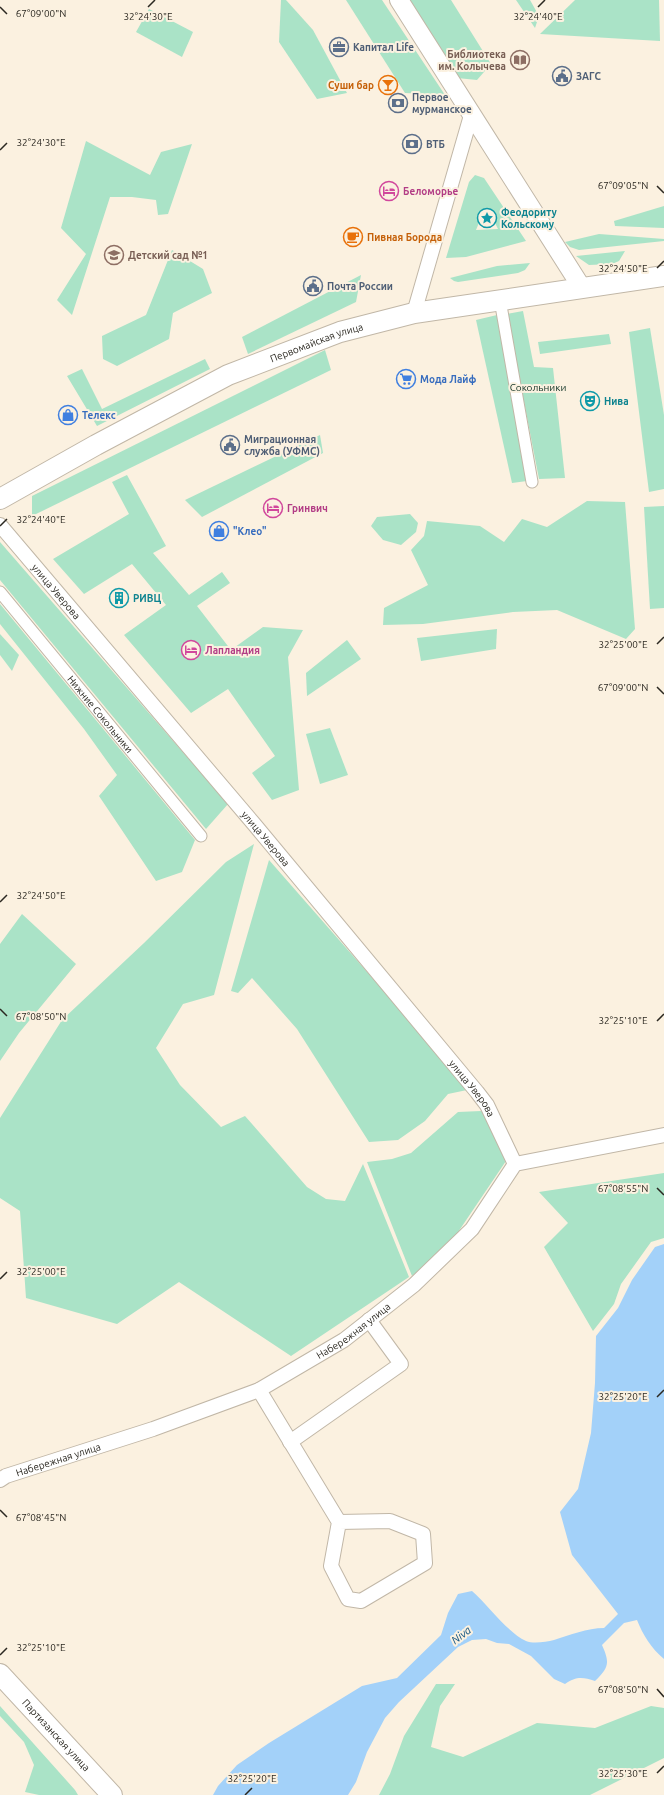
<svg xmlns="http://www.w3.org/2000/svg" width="664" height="1795" font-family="Ubuntu,sans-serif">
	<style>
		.green { fill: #aae3c7; fill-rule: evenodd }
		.water { fill: #a3d1f9 }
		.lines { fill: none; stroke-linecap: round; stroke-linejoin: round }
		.pedestrian-casing { stroke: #c1b7a7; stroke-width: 13 }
		.minor-casing { stroke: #c1b7a7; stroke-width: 16 }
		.tertiary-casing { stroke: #c1b7a7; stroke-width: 20 }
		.secondary-casing { stroke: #c1b7a7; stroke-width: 22 }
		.pedestrian { stroke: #fff; stroke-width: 11 }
		.minor { stroke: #fff; stroke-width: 14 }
		.tertiary { stroke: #fff; stroke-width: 18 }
		.secondary { stroke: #fff; stroke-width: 20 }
		.ticks { fill: none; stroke: #2b2821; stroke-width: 1.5 }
		.labels { text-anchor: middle; stroke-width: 4; stroke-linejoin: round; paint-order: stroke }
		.service-label { font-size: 10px; font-weight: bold; fill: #4e5e75; stroke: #fbf1e0; text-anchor: start }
		.education-label { font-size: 10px; font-weight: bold; fill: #785e54; stroke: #fbf1e0; text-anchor: end }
		.food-label { font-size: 10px; font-weight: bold; fill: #c56008; stroke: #fbf1e0; text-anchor: end }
		.hotel-label { font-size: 10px; font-weight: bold; fill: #b23c85; stroke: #fbf1e0; text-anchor: start }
		.culture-label { font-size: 10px; font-weight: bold; fill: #0d838f; stroke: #fbf1e0; text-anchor: start }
		.street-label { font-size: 10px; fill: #2b2821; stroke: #fbf1e0 }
		.shop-label { font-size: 10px; font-weight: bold; fill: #366cbe; stroke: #fbf1e0; text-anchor: start }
		.park-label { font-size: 10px; fill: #0e3123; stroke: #fbf1e0 }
		.water-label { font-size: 11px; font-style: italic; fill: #0f5280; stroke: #fbf1e0 }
		.ticks-label { font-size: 10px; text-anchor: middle; fill: #2b2821; stroke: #fbf1e0; stroke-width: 4; stroke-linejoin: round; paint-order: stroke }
	</style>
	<rect width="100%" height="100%" fill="#fbf1e0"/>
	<g class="green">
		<polygon points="281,0 286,0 313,30 347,93 317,99 279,42"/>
		<polygon points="346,0 382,0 445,95 405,93"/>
		<polygon points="407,0 451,0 491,64 477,80 457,78"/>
		<polygon points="516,0 530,0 539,16 535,28"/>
		<polygon points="575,0 659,0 660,41 540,34"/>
		<polygon points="149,9 193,32 182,57 136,32"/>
		<polygon points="86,141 150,175 161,152 192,144 168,214 158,215 156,200 132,197 110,197 72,315 57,300 86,254 61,228"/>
		<path d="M475 175 484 178 526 241 466 257 446 258 469 182ZM483 213H490L498 229 476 230Z"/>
		<polygon points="664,206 664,228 615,226 614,221"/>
		<polygon points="599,234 664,239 664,241 579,250 570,247 565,242"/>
		<polygon points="172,250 203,269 212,293 173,313 169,339 117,366 103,359 102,336 146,315"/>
		<polygon points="625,251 619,261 612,264 589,265 576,256"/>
		<polygon points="530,263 525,270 518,273 458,282 454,281 450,278 497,266"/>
		<polygon points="361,275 356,302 248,354 242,337"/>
		<polygon points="523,311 534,367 553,368 565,478 539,479 507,314"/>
		<polygon points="497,315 527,481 512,483 476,320"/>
		<polygon points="650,328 664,415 664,489 649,492 629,332"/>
		<polygon points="609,334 611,344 540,354 538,342"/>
		<polygon points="325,350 331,370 32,516 32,496"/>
		<polygon points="205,359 210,369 97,426 67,376 82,369 102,409"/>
		<polygon points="320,435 323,453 202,517 185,500"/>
		<polygon points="127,475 166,546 153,553 189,595 222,572 230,583 197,606 231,650 263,627 303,630 288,657 299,790 272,800 252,773 275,756 228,689 191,713 124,635 166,605 132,564 84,594 53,559 129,514 112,482"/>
		<polygon points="587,501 625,502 635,629 626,639 557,610 513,612 423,624 383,625 384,608 428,585 411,550 424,536 427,521 480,526 504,542 522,519 547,527"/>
		<polygon points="664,506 664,608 650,609 644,507"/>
		<polygon points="410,514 418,523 416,532 401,545 383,540 371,526 377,517"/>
		<polygon points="0,542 228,804 206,829 0,580"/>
		<polygon points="0,604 195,840 182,872 156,881 99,796 117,775 84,729 0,624"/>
		<polygon points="497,629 496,649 421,661 417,638"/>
		<polygon points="0,634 19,655 12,671 0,655"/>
		<polygon points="347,640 361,659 307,696 306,673"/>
		<polygon points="330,728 348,775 320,784 306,734"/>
		<polygon points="254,844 214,995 183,1004 156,1048 180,1085 221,1127 245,1116 307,1187 326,1199 345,1201 363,1164 409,1277 291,1356 179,1282 117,1324 26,1298 20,1211 0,1198 0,1118 62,1020 144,943 226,862"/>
		<polygon points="269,860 418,1030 467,1090 448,1094 425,1121 398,1140 369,1142 297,1029 252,978 238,993 231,991"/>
		<polygon points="22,914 76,964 19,1033 0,1061 0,944"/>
		<polygon points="481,1111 488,1117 506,1161 448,1247 412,1276 367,1162 392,1159 411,1153 458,1112"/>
		<polygon points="664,1173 664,1238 651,1242 621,1284 614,1304 593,1331 544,1247 568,1223 539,1192"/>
		<polygon points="436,1684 455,1684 440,1706 431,1747 463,1757 537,1723 595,1728 651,1706 664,1708 664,1758 590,1795 379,1795 390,1774 404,1736"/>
		<polygon points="0,1706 75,1790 78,1795 39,1795 25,1792 34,1765 24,1742 0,1716"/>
	</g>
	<path class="water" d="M664 1244V1659C651 1648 643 1635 637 1620L624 1623 602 1645C610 1663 609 1667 595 1681 583 1677 576 1676 565 1684L554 1679 531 1656 509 1644 497 1643 486 1639 472 1640 458 1647 399 1702 385 1718 367 1752 356 1782 348 1795H213L218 1786 237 1765 269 1743 362 1686 397 1678 441 1635 448 1613 458 1594 472 1591C488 1605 508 1633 526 1641 533 1644 546 1642 554 1640 570 1635 587 1628 604 1628L618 1614 572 1555 560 1512 578 1489 591 1433 595 1383 596 1336 618 1308 632 1280 655 1247Z"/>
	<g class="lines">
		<defs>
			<g id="pedestrian">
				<polyline points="500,300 532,482"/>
				<path id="s1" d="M0 592 201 836"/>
			</g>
			<g id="minor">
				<polyline points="414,313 472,112"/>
				<path id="s2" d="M0 525 254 824 477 1092 487 1105 515 1164"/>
				<polyline points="259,1390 339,1522 390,1521 423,1534 425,1563 361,1601 348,1599 331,1566 339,1522"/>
				<polyline points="290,1442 401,1364 369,1320"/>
				<path id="s3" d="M0 1480 6 1476 153 1429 259 1390 344 1340 414 1285 472 1229 515 1164 664 1135"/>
			</g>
			<polyline id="tertiary" points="399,0 582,288"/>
			<g id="secondary">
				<path id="s4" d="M0 499 96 445 228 375 340 332 414 313 664 276"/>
				<path id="s5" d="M0 1674 112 1795"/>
			</g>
		</defs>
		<use href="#pedestrian" class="pedestrian-casing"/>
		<use href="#minor" class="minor-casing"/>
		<use href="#tertiary" class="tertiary-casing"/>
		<use href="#secondary" class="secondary-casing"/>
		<use href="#pedestrian" class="pedestrian"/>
		<use href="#minor" class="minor"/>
		<use href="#tertiary" class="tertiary"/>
		<use href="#secondary" class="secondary"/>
	</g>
	<path class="ticks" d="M0 7 7 14M148 7 155 0M538 7 545 0M0 150 7 143M657 186 664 193M657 268 664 261M0 526 7 519M657 644 664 637M657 687 664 694M0 902 7 895M0 1009 7 1016M657 1021 664 1014M657 1188 664 1195M0 1279 7 1272M657 1397 664 1390M0 1510 7 1517M0 1655 7 1648M657 1689 664 1697M657 1773 664 1766M245 1795 252 1788"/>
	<defs>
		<symbol id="office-ring" viewBox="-11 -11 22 22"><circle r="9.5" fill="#fbf1e0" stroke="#5c6f8a" stroke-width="1.5"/><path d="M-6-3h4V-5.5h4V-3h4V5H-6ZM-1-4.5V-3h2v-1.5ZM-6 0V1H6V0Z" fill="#5c6f8a"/></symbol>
		<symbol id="library-ring" viewBox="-11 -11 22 22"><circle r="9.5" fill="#fbf1e0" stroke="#8d6e63" stroke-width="1.5"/><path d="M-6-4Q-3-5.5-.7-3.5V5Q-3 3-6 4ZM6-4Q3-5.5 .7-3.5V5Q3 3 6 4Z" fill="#8d6e63"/></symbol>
		<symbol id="civic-ring" viewBox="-11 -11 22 22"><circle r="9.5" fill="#fbf1e0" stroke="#5c6f8a" stroke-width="1.5"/><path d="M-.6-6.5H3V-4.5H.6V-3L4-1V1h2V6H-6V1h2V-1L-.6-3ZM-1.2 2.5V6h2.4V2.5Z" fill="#5c6f8a"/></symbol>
		<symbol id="bar-ring" viewBox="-11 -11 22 22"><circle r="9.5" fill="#fbf1e0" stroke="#e8710a" stroke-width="1.5"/><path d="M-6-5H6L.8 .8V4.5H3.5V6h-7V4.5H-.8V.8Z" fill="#e8710a"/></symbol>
		<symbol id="bank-ring" viewBox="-11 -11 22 22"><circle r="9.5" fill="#fbf1e0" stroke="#5c6f8a" stroke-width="1.5"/><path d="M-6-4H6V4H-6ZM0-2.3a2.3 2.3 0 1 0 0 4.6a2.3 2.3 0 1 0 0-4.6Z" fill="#5c6f8a"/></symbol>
		<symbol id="hotel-ring" viewBox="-11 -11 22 22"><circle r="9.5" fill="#fbf1e0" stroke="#d1479c" stroke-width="1.5"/><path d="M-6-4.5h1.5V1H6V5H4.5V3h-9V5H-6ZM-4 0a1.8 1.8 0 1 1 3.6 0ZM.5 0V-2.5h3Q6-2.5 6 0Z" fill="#d1479c"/></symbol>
		<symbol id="sight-ring" viewBox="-11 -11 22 22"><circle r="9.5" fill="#fbf1e0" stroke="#0f9aa8" stroke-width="1.5"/><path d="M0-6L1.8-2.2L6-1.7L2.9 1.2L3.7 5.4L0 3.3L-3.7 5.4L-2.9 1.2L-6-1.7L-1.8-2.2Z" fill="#0f9aa8"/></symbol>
		<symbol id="cafe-ring" viewBox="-11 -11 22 22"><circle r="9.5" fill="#fbf1e0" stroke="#e8710a" stroke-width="1.5"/><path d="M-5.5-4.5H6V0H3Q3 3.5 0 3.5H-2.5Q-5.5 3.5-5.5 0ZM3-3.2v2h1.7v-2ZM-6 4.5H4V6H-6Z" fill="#e8710a"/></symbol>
		<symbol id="school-ring" viewBox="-11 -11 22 22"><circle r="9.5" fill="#fbf1e0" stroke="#8d6e63" stroke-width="1.5"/><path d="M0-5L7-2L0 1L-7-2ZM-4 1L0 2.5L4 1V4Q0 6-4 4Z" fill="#8d6e63"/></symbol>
		<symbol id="supermarket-ring" viewBox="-11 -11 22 22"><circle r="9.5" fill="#fbf1e0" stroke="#3f7fe0" stroke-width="1.5"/><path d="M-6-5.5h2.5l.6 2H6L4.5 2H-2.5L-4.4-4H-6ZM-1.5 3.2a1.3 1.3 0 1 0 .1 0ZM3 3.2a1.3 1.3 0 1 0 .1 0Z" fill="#3f7fe0"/></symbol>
		<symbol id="theatre-ring" viewBox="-11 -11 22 22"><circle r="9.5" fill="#fbf1e0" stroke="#0f9aa8" stroke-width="1.5"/><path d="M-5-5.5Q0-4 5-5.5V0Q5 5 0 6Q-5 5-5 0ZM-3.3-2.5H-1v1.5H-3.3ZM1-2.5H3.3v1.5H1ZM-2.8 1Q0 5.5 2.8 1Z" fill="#0f9aa8"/></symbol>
		<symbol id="shop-ring" viewBox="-11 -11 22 22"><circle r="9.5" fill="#fbf1e0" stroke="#3f7fe0" stroke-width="1.5"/><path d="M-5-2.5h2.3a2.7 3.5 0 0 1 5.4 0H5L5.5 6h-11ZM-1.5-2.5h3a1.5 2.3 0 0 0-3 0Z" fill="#3f7fe0"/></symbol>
		<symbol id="building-ring" viewBox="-11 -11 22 22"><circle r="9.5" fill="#fbf1e0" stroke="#0f9aa8" stroke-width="1.5"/><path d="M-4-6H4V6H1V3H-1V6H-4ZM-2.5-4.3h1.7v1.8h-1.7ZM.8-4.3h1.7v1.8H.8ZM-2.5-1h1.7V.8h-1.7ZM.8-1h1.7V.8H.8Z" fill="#0f9aa8"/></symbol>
	</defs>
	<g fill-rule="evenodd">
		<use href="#office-ring" x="328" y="36" width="22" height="22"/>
		<use href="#library-ring" x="509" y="49" width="22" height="22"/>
		<use href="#civic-ring" x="551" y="65" width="22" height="22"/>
		<use href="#bar-ring" x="377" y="74" width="22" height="22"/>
		<use href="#bank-ring" x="387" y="92" width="22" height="22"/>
		<use href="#bank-ring" x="401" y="133" width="22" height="22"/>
		<use href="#hotel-ring" x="378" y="180" width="22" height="22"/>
		<use href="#sight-ring" x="476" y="207" width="22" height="22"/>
		<use href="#cafe-ring" x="342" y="226" width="22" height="22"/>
		<use href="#school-ring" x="103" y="244" width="22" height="22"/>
		<use href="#civic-ring" x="302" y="275" width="22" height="22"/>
		<use href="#supermarket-ring" x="395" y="368" width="22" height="22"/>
		<use href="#theatre-ring" x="579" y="390" width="22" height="22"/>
		<use href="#shop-ring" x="57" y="404" width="22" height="22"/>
		<use href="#civic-ring" x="219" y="434" width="22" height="22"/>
		<use href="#hotel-ring" x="262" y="497" width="22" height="22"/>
		<use href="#shop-ring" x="208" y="520" width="22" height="22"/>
		<use href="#building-ring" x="108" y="587" width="22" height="22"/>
		<use href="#hotel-ring" x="180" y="639" width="22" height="22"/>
	</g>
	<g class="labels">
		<g class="service-label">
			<text x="353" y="51">Капитал Life</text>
			<text x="576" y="80">ЗАГС</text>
			<text x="412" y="101">Первое<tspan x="412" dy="12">мурманское</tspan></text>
			<text x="426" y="148">ВТБ</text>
			<text x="327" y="290">Почта России</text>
			<text x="244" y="443">Миграционная<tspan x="244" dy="12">служба (УФМС)</tspan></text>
		</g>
		<g class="education-label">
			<text x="506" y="58">Библиотека<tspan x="506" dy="12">им. Колычева</tspan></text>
			<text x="128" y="259" text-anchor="start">Детский сад №1</text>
		</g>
		<g class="food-label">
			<text x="374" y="89">Суши бар</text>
			<text x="367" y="241" text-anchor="start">Пивная Борода</text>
		</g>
		<g class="hotel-label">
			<text x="403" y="195">Беломорье</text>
			<text x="287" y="512">Гринвич</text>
			<text x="205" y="654">Лапландия</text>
		</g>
		<g class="culture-label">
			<text x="501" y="216">Феодориту<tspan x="501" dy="12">Кольскому</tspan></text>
			<text x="604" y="405">Нива</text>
			<text x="133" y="602">РИВЦ</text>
		</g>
		<g class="street-label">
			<text dy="4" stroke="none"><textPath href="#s4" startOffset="354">Первомайская улица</textPath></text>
			<text dy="4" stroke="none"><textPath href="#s2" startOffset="87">улица Уверова</textPath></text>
			<text dy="4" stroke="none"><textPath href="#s1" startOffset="158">Нижние Сокольники</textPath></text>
			<text dy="4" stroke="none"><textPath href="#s2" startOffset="411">улица Уверова</textPath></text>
			<text dy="4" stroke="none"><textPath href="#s2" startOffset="735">улица Уверова</textPath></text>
			<text dy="4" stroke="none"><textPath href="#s3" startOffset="386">Набережная улица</textPath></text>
			<text dy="4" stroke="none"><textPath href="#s3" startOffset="62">Набережная улица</textPath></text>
			<text dy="4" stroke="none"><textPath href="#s5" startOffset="83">Партизанская улица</textPath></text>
		</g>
		<g class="shop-label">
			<text x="420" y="383">Мода Лайф</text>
			<text x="82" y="419">Телекс</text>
			<text x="233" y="535">"Клео"</text>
		</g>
		<g class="park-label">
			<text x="538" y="391">Сокольники</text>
		</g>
		<g class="water-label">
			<text transform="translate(461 1635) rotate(-38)" y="4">Niva</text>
		</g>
	</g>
	<g class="ticks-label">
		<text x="41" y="17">67°09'00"N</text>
		<text x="148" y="20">32°24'30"E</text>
		<text x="538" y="20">32°24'40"E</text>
		<text x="41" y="146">32°24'30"E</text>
		<text x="623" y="189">67°09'05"N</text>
		<text x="623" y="272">32°24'50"E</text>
		<text x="41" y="523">32°24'40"E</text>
		<text x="623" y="648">32°25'00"E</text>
		<text x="623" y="691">67°09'00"N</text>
		<text x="41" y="899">32°24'50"E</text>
		<text x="41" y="1020">67°08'50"N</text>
		<text x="623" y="1024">32°25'10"E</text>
		<text x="623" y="1192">67°08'55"N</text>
		<text x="41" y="1275">32°25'00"E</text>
		<text x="623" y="1400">32°25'20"E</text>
		<text x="41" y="1521">67°08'45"N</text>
		<text x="41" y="1651">32°25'10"E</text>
		<text x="623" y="1693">67°08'50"N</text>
		<text x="623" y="1777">32°25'30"E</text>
		<text x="252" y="1782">32°25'20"E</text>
	</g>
</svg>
